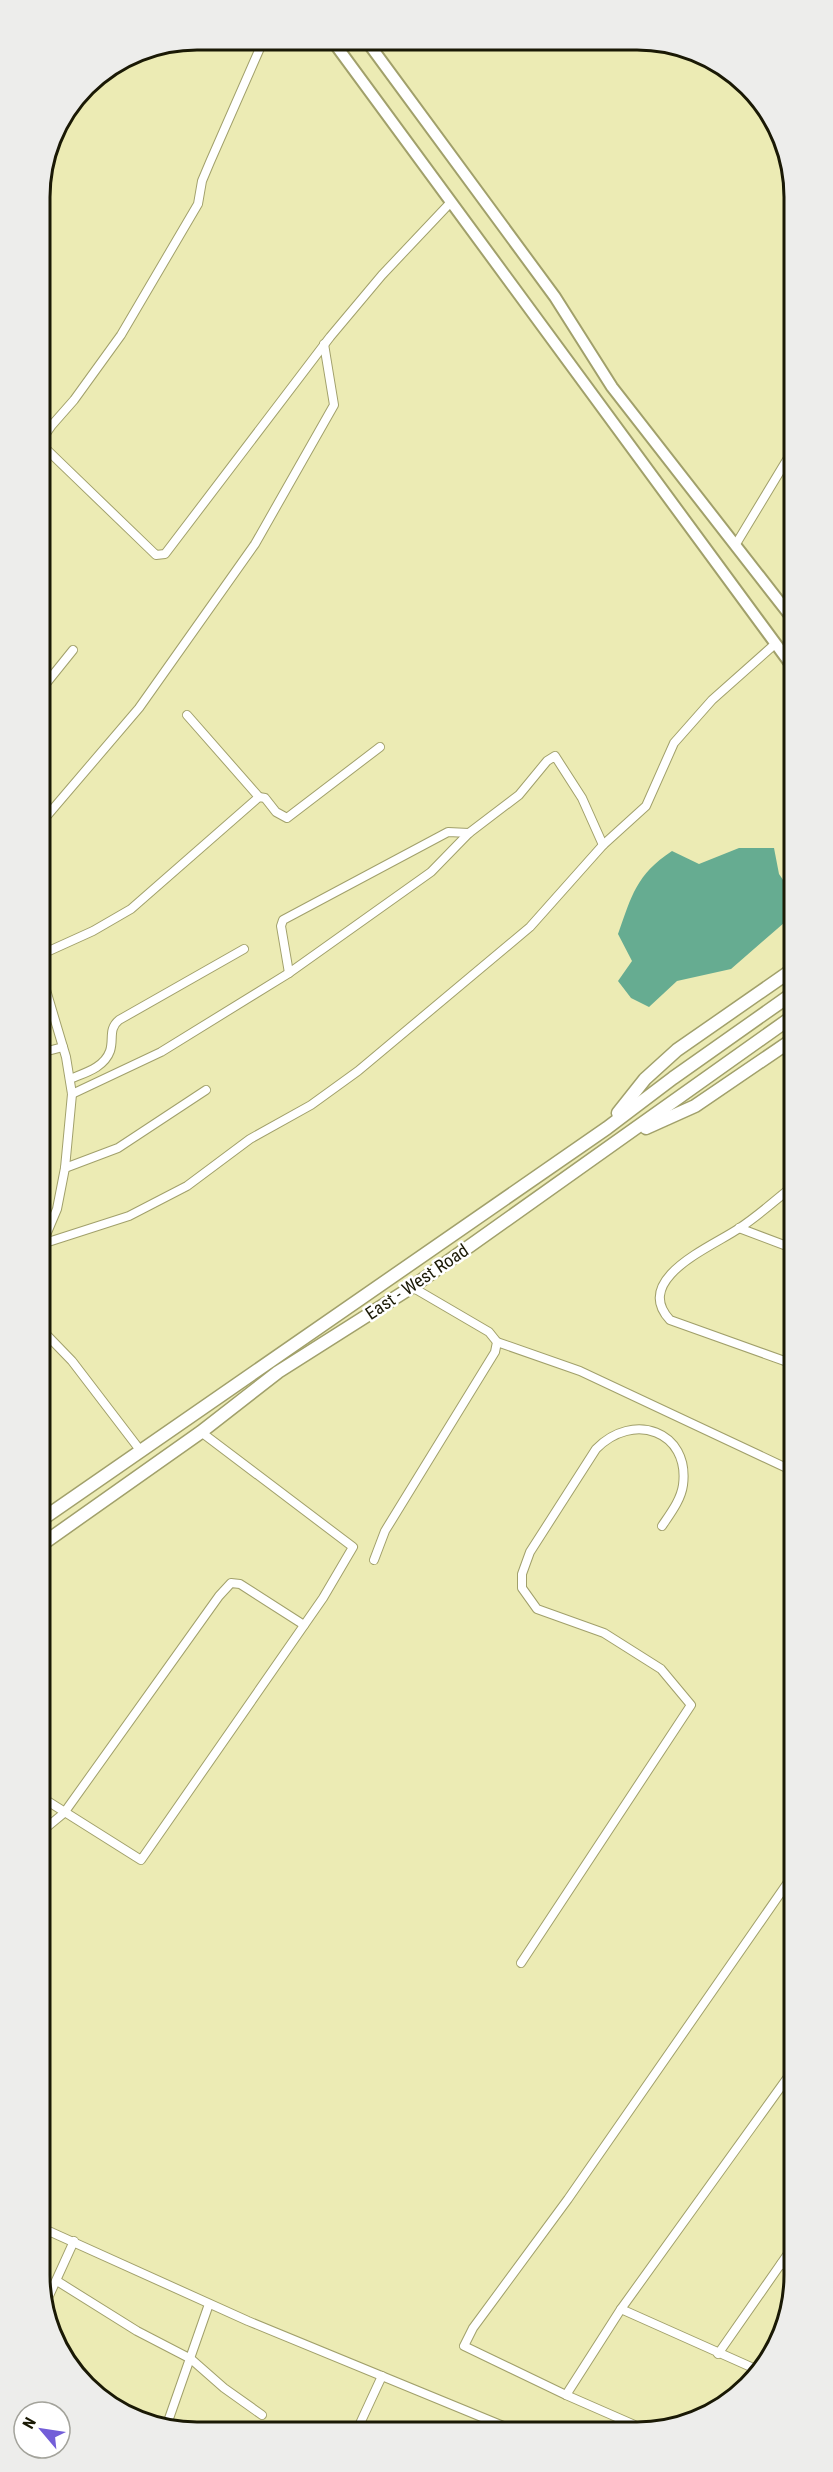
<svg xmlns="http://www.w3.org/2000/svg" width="833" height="2472" font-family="'Roboto Condensed',sans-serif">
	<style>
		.water { fill: #66ac91 }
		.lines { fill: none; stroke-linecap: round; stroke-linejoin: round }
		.minor-casing { stroke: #a1a06b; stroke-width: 10 }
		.secondary-casing { stroke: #a1a06b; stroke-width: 14 }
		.primary-casing { stroke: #a1a06b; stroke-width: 15 }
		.minor { stroke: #fff; stroke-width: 8 }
		.secondary { stroke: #fff; stroke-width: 10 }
		.primary { stroke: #fff; stroke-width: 12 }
		.labels { text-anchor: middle; stroke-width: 5; stroke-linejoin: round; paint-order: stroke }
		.street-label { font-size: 18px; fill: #1a1905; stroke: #fff }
		.rim { fill: none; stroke: #1a1905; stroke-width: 3 }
	</style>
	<rect width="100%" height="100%" fill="#ecebb4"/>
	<path class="water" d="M739 848H774L779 874 792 893V916L731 969 677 981 649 1007 631 998 618 981 632 961 618 934C632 895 636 875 672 851L699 864Z"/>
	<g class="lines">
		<defs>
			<g id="minor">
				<polyline points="264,39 210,162 202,181 198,204 121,335 74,400 52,425 45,435 42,445 156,555 165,554 330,337 382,275 451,202"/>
				<polyline points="736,544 791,453"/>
				<polyline points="40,691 73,650"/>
				<polyline points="187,715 259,797"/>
				<polyline points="40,824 139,708 255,544 334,405 324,344"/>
				<polyline points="40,955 93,931 131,909 259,797 265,798 276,812 287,818 380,747"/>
				<polyline points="40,970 66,1057 72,1094 65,1168 57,1209 41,1247"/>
				<polyline points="289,973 281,926 283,920 448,832 469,833"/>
				<polyline points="40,1053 63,1047"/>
				<path d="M70 1079C84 1073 104 1068 110 1051 114 1039 108 1029 119 1020L244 949"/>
				<polyline points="72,1094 161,1052 289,973 431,872 469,833 519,795 547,761 555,756 582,798 603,845"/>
				<polyline points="65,1168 118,1148 206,1090"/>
				<path d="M792 1187C774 1201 757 1217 738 1229 711 1247 632 1279 670 1320L793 1364"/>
				<polyline points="739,1228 792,1248"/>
				<polyline points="42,1244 129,1216 187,1186 250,1139 311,1105 358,1071 530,927 603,845 646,806 674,743 712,700 775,644"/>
				<polyline points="41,1329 72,1361 140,1450"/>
				<polyline points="497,1342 580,1371 793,1471"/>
				<polyline points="374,1560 385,1531 495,1352 497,1342 489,1332 412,1287"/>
				<polyline points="41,1797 141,1860 323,1598 353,1547 201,1432"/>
				<polyline points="41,1832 64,1813 219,1596 231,1583 240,1584 304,1625"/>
				<path d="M521 1963 691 1705 661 1669 604 1633 537 1609 522 1588V1574L530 1552 596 1449C633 1411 690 1431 683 1485 681 1500 670 1514 662 1526"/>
				<polyline points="42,2228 248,2321 513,2430"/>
				<polyline points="781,2264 794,2269"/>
				<polyline points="57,2281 137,2331 191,2359 224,2388 262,2415"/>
				<polyline points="43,2309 74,2241"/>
				<polyline points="718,2354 794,2245"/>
				<polyline points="760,2371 621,2309 793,2070"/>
				<polyline points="566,2395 621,2309"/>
				<polyline points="165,2430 209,2304"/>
				<polyline points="357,2430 382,2376"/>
				<polyline points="646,2430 566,2395 464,2346 473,2328 568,2199 793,1875"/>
			</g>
			<g id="secondary">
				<polyline points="332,40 792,666"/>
				<polyline points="366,40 555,297 612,387 792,618"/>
			</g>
			<g id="primary">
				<polyline points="618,1113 645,1079 677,1050 792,970"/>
				<polyline points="646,1128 695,1106 792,1040"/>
				<polyline points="41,1520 607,1128 673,1078 792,994"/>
				<polyline points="41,1545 201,1432 278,1372 412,1287 792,1017"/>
			</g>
		</defs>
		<use href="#minor" class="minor-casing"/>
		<use href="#secondary" class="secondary-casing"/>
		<use href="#primary" class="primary-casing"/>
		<use href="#minor" class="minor"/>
		<use href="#secondary" class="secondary"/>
		<use href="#primary" class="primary"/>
	</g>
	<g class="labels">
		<g class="street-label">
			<text transform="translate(417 1282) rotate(-34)" y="6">East - West Road</text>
		</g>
	</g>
	<path d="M0 0H833V2472H0ZM197 50H637A147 147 0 0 1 784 197V2275A147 147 0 0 1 637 2422H197A147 147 0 0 1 50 2275V197A147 147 0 0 1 197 50Z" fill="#ededeb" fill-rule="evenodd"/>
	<path class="rim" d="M197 50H637A147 147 0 0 1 784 197V2275A147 147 0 0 1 637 2422H197A147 147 0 0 1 50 2275V197A147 147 0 0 1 197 50Z"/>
	<g transform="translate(42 2430) rotate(299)"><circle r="28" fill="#ffffff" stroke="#a3a39b" stroke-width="1.5"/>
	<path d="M0-4.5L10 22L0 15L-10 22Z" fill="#735ed8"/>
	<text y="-9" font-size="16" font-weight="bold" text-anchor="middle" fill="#1a1905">N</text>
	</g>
</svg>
